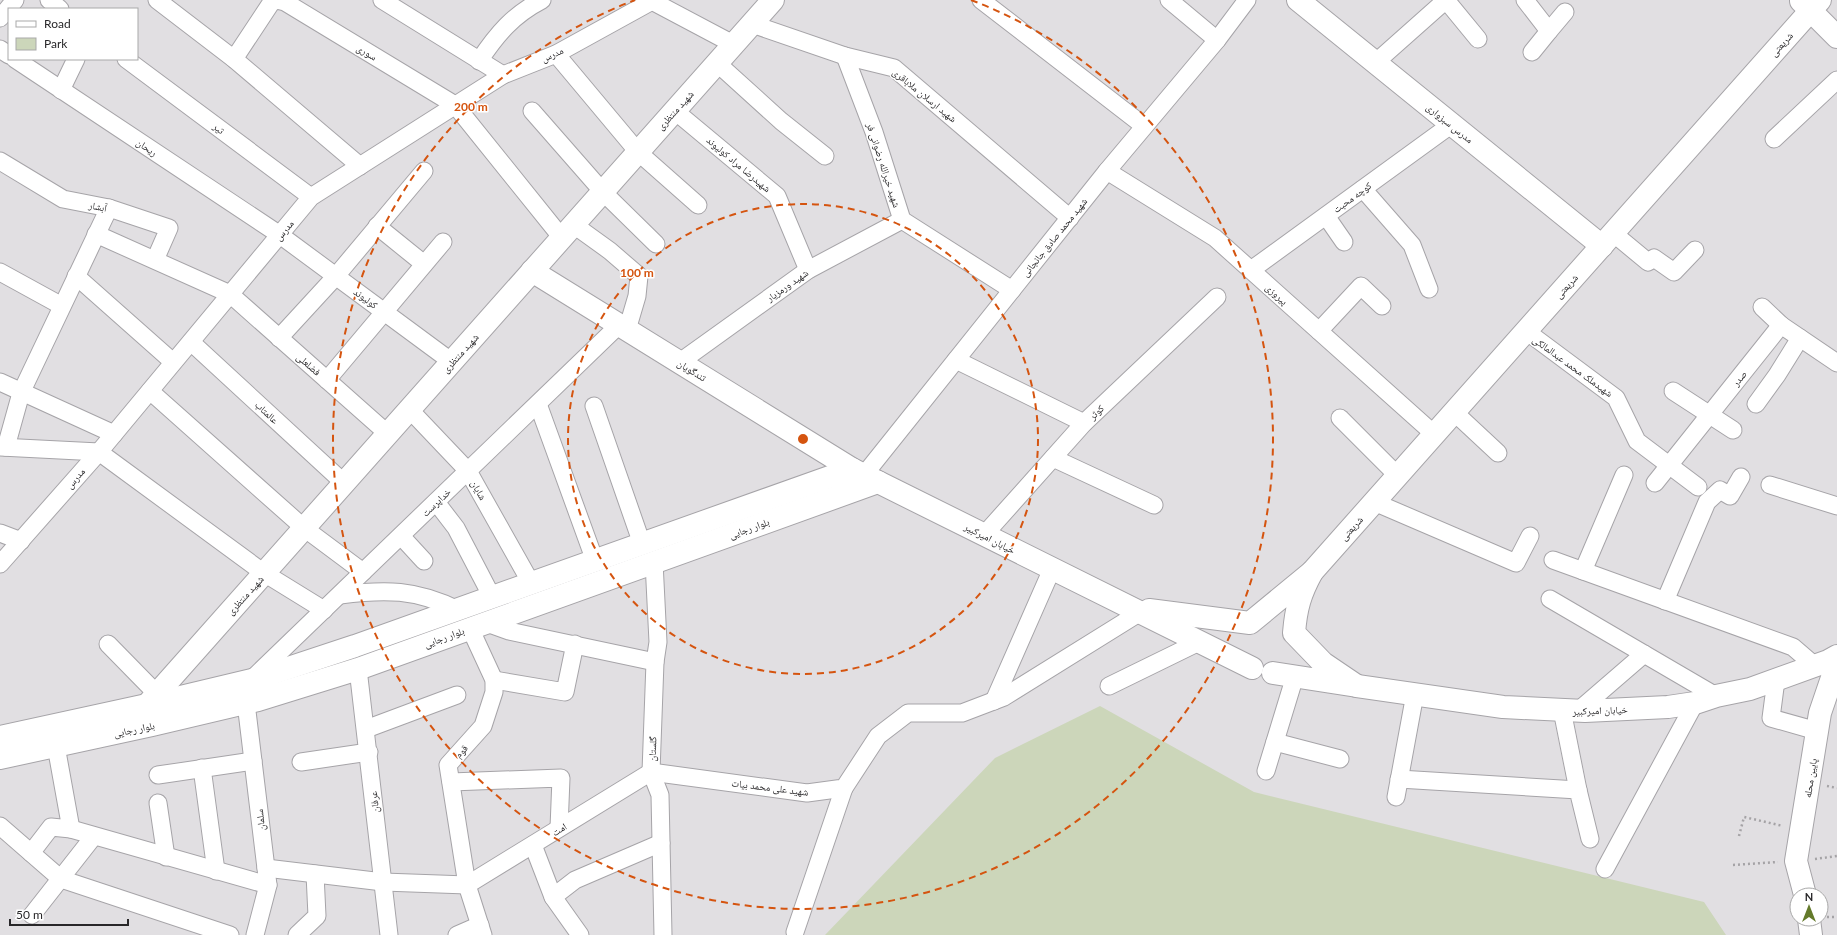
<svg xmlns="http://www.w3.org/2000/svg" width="1837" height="935" font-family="Lato,'Noto Naskh Arabic',sans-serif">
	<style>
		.green { fill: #ccd6ba }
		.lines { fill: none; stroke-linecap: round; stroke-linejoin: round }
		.street-casing { stroke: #a6a4a8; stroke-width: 19 }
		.secondary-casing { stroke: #a6a4a8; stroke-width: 24 }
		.path { stroke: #a5a3a6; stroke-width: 2.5; stroke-dasharray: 2 3; stroke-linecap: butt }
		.street { stroke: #fff; stroke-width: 17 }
		.secondary { stroke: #fff; stroke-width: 22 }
		.ring { fill: none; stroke: #d5540f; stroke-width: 2; stroke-dasharray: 7 5 }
		.labels { text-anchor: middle; stroke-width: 3; stroke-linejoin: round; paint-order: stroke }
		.street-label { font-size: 10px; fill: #282729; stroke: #fff }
		.centre { fill: #d5540f; stroke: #fff; stroke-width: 2 }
		.ring-label { font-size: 12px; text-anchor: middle; font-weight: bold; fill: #d5540f; stroke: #fff; stroke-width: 3; stroke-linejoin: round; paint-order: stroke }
	</style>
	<rect width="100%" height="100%" fill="#e1dfe2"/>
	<polygon class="green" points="1100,706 1254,792 1704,902 1726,935 825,935 995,758"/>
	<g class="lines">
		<defs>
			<g id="street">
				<polyline points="49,0 60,9"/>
				<polyline points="157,0 234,59 360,166"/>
				<polyline points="382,0 503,75"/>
				<polyline points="650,0 733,44"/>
				<polyline points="981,0 1144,126"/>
				<polyline points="1169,0 1217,40"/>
				<polyline points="1446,0 1478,39"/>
				<polyline points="1525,0 1549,31 1532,52"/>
				<polyline points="0,18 15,0"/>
				<polyline points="752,24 845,56 894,68 1070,218"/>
				<polyline points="1549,31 1565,12"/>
				<polyline points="0,49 9,55"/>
				<polyline points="556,54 638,152 698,205"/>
				<polyline points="845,56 874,132 902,220 1012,290"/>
				<polyline points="15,59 280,235 452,362"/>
				<polyline points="126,59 311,197"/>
				<polyline points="234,59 271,3 277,0 285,2 455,105 562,238"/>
				<path d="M479 61C497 34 513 15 542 0"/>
				<polyline points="717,63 781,121 825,156"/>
				<polyline points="1375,63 1446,0"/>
				<polyline points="61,90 76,59"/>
				<polyline points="532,111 603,192 656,244"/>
				<polyline points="675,111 777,196 808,270"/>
				<polyline points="1774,139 1837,80"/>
				<polyline points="0,161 63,199 109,208 169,228 155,260"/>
				<polyline points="1107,171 1215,238 1434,434"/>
				<polyline points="1363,189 1412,245 1429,289"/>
				<polyline points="1326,216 1344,242"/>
				<polyline points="574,225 610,251 639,276 637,296 627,330"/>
				<polyline points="377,226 424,264"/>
				<polyline points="1613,233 1648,262 1654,258 1674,272 1695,250"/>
				<polyline points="96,234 230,294 388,434"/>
				<polyline points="1251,270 1452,124"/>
				<polyline points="0,272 62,306"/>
				<polyline points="76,276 173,362"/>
				<polyline points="1762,307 1781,325"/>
				<polyline points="1319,331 1361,286 1382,306"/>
				<polyline points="1526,331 1616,398 1637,441 1698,487"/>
				<polyline points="279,338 336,276 424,171"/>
				<polyline points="191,342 344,483"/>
				<polyline points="956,360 1084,423"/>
				<polyline points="680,362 808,270 902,220"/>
				<polyline points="327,380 443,242"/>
				<polyline points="0,382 114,434"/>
				<polyline points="150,391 304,528 363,572"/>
				<polyline points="1673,391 1733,430"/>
				<polyline points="538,404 595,561"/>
				<polyline points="1756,404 1777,375 1800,338"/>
				<polyline points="594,406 642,544"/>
				<polyline points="410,410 468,471 531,583"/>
				<polyline points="1454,412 1498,453"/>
				<polyline points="1340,418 1398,476"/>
				<polyline points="0,447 99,452 264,573 324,610"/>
				<polyline points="6,447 21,393 109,208"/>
				<polyline points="1053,458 1154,505"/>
				<polyline points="864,475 1107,171 1217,40 1247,0"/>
				<polyline points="1655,483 1781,325 1837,363"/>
				<polyline points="1770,485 1837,506"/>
				<polyline points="436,502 456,528 492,597"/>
				<polyline points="1374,502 1516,563 1530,536"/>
				<polyline points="0,533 21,541"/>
				<polyline points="984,535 1084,423 1217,297"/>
				<polyline points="401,536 424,561"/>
				<polyline points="1553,560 1793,647 1815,666"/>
				<polyline points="654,562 658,642 655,662 651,772 660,795 663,935"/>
				<polyline points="0,564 99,452 311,197 503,75 556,54 654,0"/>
				<polyline points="1583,571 1624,475"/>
				<path d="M340 595C385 589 416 589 458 610"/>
				<polyline points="1550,599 1716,696"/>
				<polyline points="1665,601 1707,502 1720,490 1730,496 1741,477"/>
				<polyline points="484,622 509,631 655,662"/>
				<polyline points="470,628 494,680 494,692 483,726 448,765 467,885 483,935"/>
				<polyline points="108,644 157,694"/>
				<polyline points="358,669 389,935"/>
				<polyline points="252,679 619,325"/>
				<polyline points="494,680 565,692 575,644"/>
				<polyline points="1776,680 1771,718 1817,731"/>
				<polyline points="1109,686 1199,642"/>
				<polyline points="994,701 1052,569"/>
				<polyline points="246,703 268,885 255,935"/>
				<polyline points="1562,710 1578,790"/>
				<polyline points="1578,711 1644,654"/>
				<polyline points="366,729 457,695"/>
				<polyline points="1275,742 1340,759"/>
				<polyline points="301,762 369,752"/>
				<polyline points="202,768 216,871"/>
				<polyline points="1266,771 1295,676"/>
				<polyline points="158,775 253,761"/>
				<polyline points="1399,779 1578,790 1590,839"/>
				<polyline points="451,782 561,778 559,828"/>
				<polyline points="1396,797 1415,694"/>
				<polyline points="158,803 166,857"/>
				<polyline points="0,826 61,879 230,935"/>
				<polyline points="71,829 268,885"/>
				<polyline points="533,845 553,897 580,935"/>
				<polyline points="31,853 51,827 71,829 56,746"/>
				<polyline points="266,868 383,882 467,885 651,772 807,793 844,788 878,736 908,713 962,713 1004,697 1139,613"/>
				<polyline points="1605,869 1695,703"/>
				<polyline points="553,897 575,880 661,843"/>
				<polyline points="32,915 94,836"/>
				<polyline points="795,932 844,788"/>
				<polyline points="297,935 317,916 315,874"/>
				<polyline points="457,935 480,925"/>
			</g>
			<g id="secondary">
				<polyline points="1298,0 1602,246"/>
				<polyline points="1801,1 1837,37"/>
				<polyline points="532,271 852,469 1252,668"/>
				<polyline points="1312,572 1820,0"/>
				<path d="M1149 610 1250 623 1312 572C1300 594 1296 608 1294 633L1323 663 1357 686 1273 673"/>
				<polyline points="1357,686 1503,707 1585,711 1668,707 1695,703 1716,696 1750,689 1828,661 1837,656"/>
				<polyline points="147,705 773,0"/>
				<polyline points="0,737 147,705 252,680 355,646 852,469"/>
				<polyline points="0,758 152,725 258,700 358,669 878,482"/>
				<polyline points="1805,895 1796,861 1820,713 1837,663"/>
				<polyline points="1809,919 1811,935"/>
			</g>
		</defs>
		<use href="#street" class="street-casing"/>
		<use href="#secondary" class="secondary-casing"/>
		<g class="path">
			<polyline points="1827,786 1837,788"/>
			<polyline points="1739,836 1744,817 1783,826"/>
			<polyline points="1815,859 1837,856"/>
			<polyline points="1733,865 1778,862"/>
			<polyline points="1827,917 1837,917"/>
		</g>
		<use href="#street" class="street"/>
		<use href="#secondary" class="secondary"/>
	</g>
	<g class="ring">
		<circle cx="803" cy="439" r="235"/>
		<path d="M971 0A470 470 0 1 1 635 0"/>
	</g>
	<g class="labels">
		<g class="street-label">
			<text transform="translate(1781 44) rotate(-48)" y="4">شریعتی</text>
			<text transform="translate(367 52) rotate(31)" y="4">سوری</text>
			<text transform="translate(552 54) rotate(-25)" y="4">مدرس</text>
			<text transform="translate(925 95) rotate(39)" y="4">شهید ارسلان ملاباقری</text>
			<text transform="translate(675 110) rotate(-48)" y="4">شهید منتظری</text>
			<text transform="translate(1450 123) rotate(39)" y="4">مدرس سبزواری</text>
			<text transform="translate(219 128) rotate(37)" y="4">تیر</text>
			<text transform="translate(147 147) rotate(34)" y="4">ریحان</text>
			<text transform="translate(739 164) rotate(40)" y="4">شهیدرضا مراد کولیوند</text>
			<text transform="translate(884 165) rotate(72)" y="4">شهید خیرالله رضوانی فر</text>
			<text transform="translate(1352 197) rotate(-36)" y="4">کوچه محبت</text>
			<text transform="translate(98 206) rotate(11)" y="4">آبشار</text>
			<text transform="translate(284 230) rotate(-50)" y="4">مدرس</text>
			<text transform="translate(1054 237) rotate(-51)" y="4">شهید محمد صادق جانجانی</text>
			<text transform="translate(787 285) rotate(-35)" y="4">شهید ورمزیار</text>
			<text transform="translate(1566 286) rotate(-48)" y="4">شریعتی</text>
			<text transform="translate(1277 294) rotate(42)" y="4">پیروزی</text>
			<text transform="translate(366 298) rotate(36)" y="4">کولیوند</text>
			<text transform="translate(460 353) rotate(-48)" y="4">شهید منتظری</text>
			<text transform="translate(309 364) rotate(41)" y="4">فضلعلی</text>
			<text transform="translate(1573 366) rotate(36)" y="4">شهیدملک محمد عبدالمالکی</text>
			<text transform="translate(692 370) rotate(32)" y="4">تندگویان</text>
			<text transform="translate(1739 378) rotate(-52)" y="4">صدر</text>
			<text transform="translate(267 412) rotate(43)" y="4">عالمتاب</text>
			<text transform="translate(1096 412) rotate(-44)" y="4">کوثر</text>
			<text transform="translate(75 478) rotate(-49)" y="4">مدرس</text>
			<text transform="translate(479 490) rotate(61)" y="4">شایان</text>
			<text transform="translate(436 502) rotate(-44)" y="4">خداپرست</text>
			<text transform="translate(749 528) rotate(-20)" y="4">بلوار رجایی</text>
			<text transform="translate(1351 528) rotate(-48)" y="4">شریعتی</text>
			<text transform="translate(990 538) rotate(27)" y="4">خیابان امیرکبیر</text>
			<text transform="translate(245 595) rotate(-48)" y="4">شهید منتظری</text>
			<text transform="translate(444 637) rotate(-20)" y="4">بلوار رجایی</text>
			<text transform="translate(1600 710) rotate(-2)" y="4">خیابان امیرکبیر</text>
			<text transform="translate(134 729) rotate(-12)" y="4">بلوار رجایی</text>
			<text transform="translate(652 749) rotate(-88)" y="4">گلستان</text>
			<text transform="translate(461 751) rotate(-48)" y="4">قوم</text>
			<text transform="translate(1810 778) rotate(-81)" y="4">پایین محله</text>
			<text transform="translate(770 787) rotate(7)" y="4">شهید علی محمد بیات</text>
			<text transform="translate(374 802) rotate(-96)" y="4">عرفان</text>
			<text transform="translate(260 820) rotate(-97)" y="4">سلمان</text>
			<text transform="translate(559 829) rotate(-32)" y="4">امت</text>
		</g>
	</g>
	<circle cx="803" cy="439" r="6" class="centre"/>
	<g class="ring-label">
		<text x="471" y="111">200 m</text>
		<text x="637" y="277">100 m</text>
	</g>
	<rect x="8" y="8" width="130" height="52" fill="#ffffff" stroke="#a9a9a9"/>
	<rect x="16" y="21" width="20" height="6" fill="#ffffff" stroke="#a9a9a9"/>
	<text x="44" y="28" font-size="12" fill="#282729">Road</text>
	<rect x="16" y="38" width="20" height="12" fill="#ccd6ba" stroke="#a9a9a9"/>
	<text x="44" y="48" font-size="12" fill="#282729">Park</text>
	<g transform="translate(1809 907)"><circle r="19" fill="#ffffff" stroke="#a9a9a9"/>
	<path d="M0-3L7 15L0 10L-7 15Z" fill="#647a2b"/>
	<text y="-6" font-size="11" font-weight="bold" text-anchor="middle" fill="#282729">N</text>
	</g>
	<path d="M10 919v6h118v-6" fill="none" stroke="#282729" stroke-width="2"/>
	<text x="16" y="919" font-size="12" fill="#282729" stroke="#ffffff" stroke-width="3" paint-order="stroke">50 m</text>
</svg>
